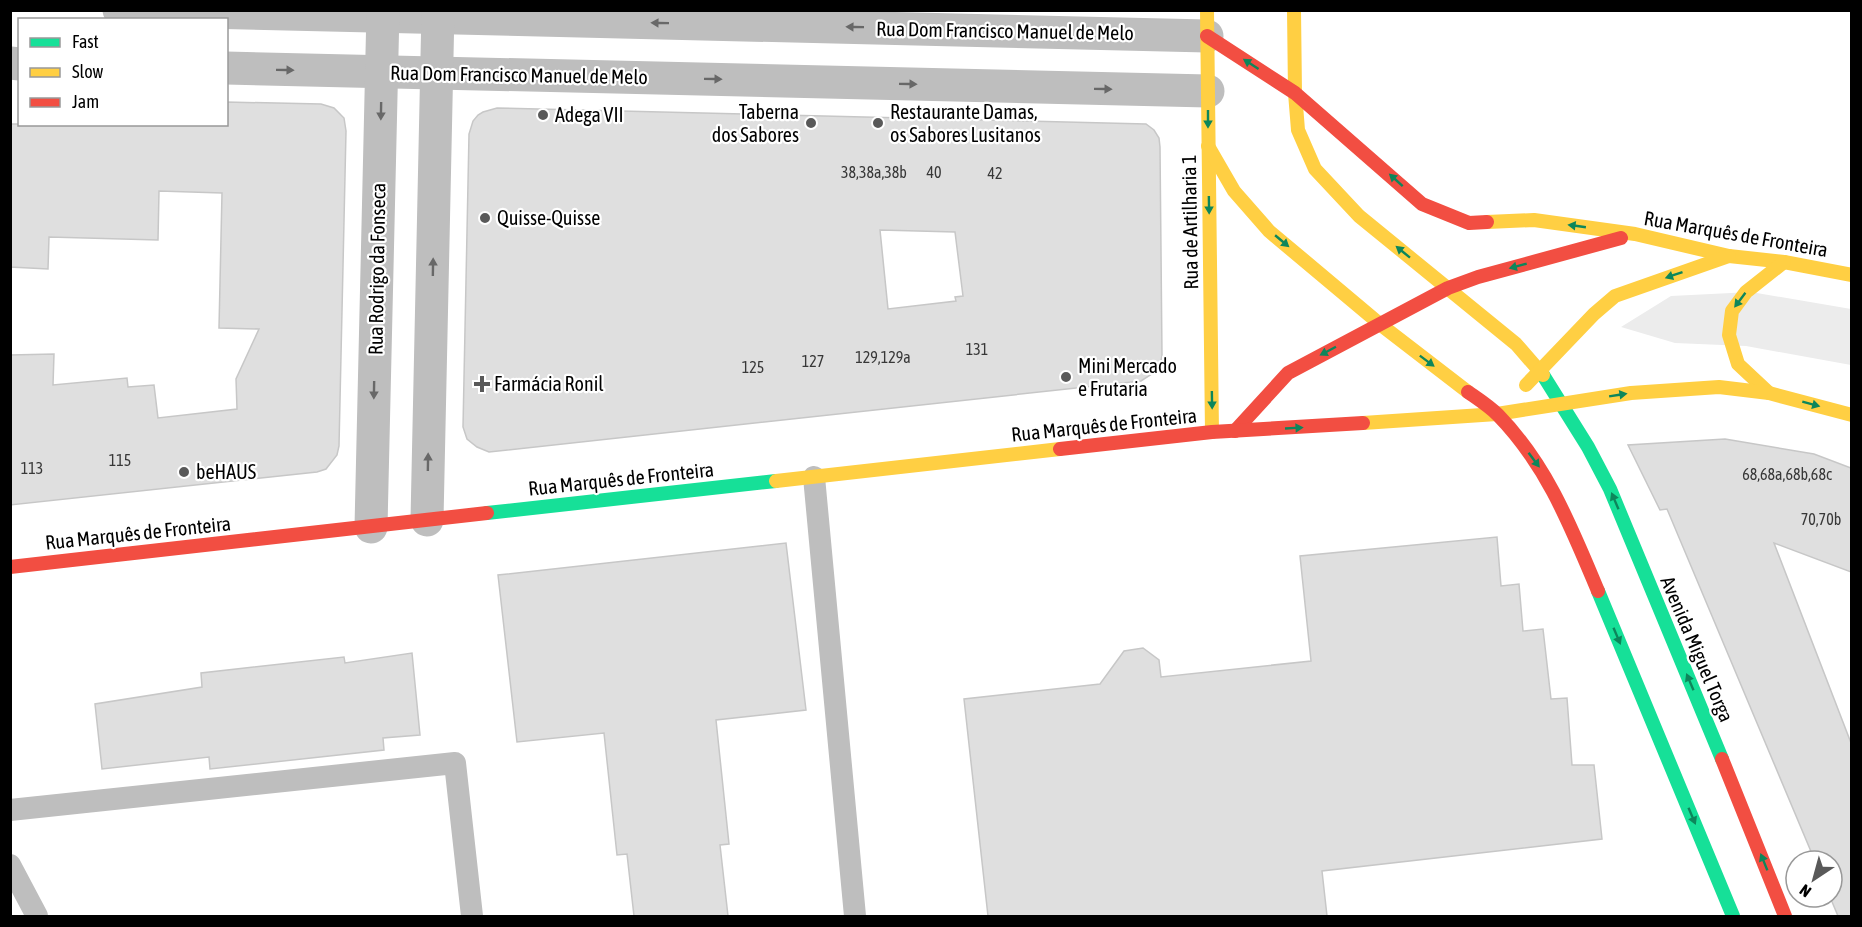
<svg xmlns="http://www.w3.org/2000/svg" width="1862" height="927" font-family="'Asap Condensed',sans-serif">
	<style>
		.green { fill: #ececec }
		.building { fill: #dfdfdf; stroke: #c7c7c7; stroke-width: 1.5; fill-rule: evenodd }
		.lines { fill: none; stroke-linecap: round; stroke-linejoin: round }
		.lane { stroke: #bebebe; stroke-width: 22 }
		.street { stroke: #bebebe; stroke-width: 33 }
		.fast { stroke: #16e098; stroke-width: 14 }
		.slow { stroke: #ffcf43; stroke-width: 14 }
		.jam { stroke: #f24e42; stroke-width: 14 }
		.oneway { fill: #686868 }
		.oneway2 { fill: #0d865b }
		.poi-dot { fill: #595959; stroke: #fff; stroke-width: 2 }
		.labels { text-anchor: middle; stroke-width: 4.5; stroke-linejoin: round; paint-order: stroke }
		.number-label { font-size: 16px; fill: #383838 }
		.street-label { font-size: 20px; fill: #000; stroke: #fff }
		.poi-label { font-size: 20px; fill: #000; stroke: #fff; text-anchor: start }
	</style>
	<rect width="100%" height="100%" fill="#fff"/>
	<polygon class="green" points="1751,292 1851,309 1851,365 1746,346 1675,343 1621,327 1671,296"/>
	<g class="building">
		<polygon points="226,102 321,104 334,108 344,118 346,131 339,446 337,455 326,469 317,472 10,505 10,355 54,354 53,385 127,378 128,387 154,385 158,418 237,409 236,379 259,329 219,328 222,193 159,191 158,240 49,237 48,269 10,267 10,124 226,124"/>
		<path d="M497 108 1146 124 1154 130 1159 138 1160 147 1162 356 1160 365 1155 372 1141 381 489 452 477 447 467 439 463 427 469 134 473 121 478 115 483 112ZM880 230 955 232 963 296 955 297 956 301 888 309Z"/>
		<polygon points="1725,439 1814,454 1851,468 1851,572 1774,543 1851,743 1851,916 1838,916 1830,897 1832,897 1832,861 1815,861 1667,509 1660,510 1628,445"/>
		<polygon points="1497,537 1501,586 1519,584 1523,631 1543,629 1551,699 1567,698 1572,765 1594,765 1602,839 1322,871 1327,916 988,916 964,699 1100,684 1124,651 1143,648 1159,660 1161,677 1311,661 1300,556"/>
		<polygon points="786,543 806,710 716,720 729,844 720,845 728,916 634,916 627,854 617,855 604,733 517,742 498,575"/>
		<polygon points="412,653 420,735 383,738 384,750 210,769 209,757 102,769 95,704 202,687 201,673 344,657 345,663"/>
	</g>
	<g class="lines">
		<g class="lane">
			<polyline points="814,477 855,916"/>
			<polyline points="10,810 455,763 472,916"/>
			<polyline points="10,865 37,916"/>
		</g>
		<g class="street">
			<polyline points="119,10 1207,36"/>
			<polyline points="10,63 20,64"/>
			<polyline points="226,68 1208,91"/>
			<polyline points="427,520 438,10"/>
			<polyline points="371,527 383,10"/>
		</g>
		<g class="fast">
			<polyline points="1543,375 1588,447 1610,489 1722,759"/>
			<polyline points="487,513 776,481"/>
			<polyline points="1598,591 1733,916"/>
		</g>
		<g class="slow">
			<polyline points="1207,10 1212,432"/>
			<polyline points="1294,10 1295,93 1298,130 1315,169 1359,216 1516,344 1543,375"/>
			<polyline points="1208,146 1234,191 1269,231 1381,325 1468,392"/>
			<polyline points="1487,222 1534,220 1635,234 1729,256 1784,262 1852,275"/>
			<polyline points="1526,385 1594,314 1615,296 1729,256"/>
			<polyline points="1769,393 1738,364 1729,335 1732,311 1746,292 1784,262"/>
			<polyline points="1363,423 1497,414 1631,393 1719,387 1769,393 1852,415"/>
			<polyline points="776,481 1060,449"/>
		</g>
		<g class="jam">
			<polyline points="1207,36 1295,93 1422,204 1469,223 1487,222"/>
			<path d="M1468 392C1478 399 1489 406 1498 415 1547 465 1571 527 1598 591"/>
			<polyline points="1235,431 1288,373 1448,288 1478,277 1621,238"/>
			<polyline points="1060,449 1212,432 1363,423"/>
			<polyline points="10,567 487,513"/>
			<polyline points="1722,759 1785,916"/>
		</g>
	</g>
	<defs><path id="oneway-solid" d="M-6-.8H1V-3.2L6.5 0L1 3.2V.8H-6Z" transform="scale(1.5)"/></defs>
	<g class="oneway">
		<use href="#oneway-solid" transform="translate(660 23) rotate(-179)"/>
		<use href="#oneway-solid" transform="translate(855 27) rotate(-179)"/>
		<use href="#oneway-solid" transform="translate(285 70) rotate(1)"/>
		<use href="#oneway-solid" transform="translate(713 79) rotate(1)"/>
		<use href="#oneway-solid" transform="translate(908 84) rotate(1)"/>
		<use href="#oneway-solid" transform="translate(1103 89) rotate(1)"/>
		<use href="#oneway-solid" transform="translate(381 111) rotate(91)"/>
		<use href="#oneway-solid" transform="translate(433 267) rotate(-89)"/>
		<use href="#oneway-solid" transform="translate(374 390) rotate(91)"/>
		<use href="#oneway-solid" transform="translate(428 462) rotate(-89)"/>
	</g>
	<g class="oneway2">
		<use href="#oneway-solid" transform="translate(1251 64) rotate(-147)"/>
		<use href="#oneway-solid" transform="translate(1208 119) rotate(90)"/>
		<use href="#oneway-solid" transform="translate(1396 180) rotate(-138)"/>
		<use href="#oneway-solid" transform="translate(1209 205) rotate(89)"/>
		<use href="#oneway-solid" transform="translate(1577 226) rotate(-172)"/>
		<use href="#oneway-solid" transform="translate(1282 241) rotate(40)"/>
		<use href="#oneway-solid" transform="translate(1403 252) rotate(-141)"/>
		<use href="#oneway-solid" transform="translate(1518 266) rotate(165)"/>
		<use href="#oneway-solid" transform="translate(1674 275) rotate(161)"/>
		<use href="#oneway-solid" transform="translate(1740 300) rotate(127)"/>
		<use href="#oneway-solid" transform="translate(1328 351) rotate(152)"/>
		<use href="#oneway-solid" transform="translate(1427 361) rotate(37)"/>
		<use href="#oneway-solid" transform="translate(1618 395) rotate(-9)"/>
		<use href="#oneway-solid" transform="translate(1212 400) rotate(89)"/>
		<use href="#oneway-solid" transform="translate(1811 404) rotate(15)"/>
		<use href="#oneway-solid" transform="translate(1294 428) rotate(-3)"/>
		<use href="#oneway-solid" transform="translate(1534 460) rotate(53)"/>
		<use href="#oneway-solid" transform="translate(1615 501) rotate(-113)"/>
		<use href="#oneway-solid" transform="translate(1617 636) rotate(67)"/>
		<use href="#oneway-solid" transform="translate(1690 682) rotate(-113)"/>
		<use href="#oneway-solid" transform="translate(1692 816) rotate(67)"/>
		<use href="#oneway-solid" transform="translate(1764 862) rotate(-112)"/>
	</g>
	<g class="poi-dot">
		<circle cx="543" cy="115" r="6"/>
		<circle cx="811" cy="123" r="6"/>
		<circle cx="878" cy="123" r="6"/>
		<circle cx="485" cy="218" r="6"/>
		<circle cx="1066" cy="377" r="6"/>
		<path d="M479 375h6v6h6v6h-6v6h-6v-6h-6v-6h6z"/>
		<circle cx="184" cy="472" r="6"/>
	</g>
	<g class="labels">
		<g class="number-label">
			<text x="874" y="178">38,38a,38b</text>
			<text x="934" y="178">40</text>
			<text x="995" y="179">42</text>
			<text x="977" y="355">131</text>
			<text x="883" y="363">129,129a</text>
			<text x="813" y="367">127</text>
			<text x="753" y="373">125</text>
			<text x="120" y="466">115</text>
			<text x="32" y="474">113</text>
			<text x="1787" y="480">68,68a,68b,68c</text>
			<text x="1821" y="525">70,70b</text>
		</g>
		<g class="street-label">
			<text transform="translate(1005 31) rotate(1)" y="7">Rua Dom Francisco Manuel de Melo</text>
			<text transform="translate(519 75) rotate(1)" y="7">Rua Dom Francisco Manuel de Melo</text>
			<text transform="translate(1190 222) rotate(-91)" y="7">Rua de Artilharia 1</text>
			<text transform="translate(1736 234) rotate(10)" y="7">Rua Marquês de Fronteira</text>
			<text transform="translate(377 269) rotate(-89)" y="7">Rua Rodrigo da Fonseca</text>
			<text transform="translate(1104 425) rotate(-6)" y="7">Rua Marquês de Fronteira</text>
			<text transform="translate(621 479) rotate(-6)" y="7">Rua Marquês de Fronteira</text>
			<text transform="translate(138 533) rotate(-6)" y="7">Rua Marquês de Fronteira</text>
			<text transform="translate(1697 649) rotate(67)" y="7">Avenida Miguel Torga</text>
		</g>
		<g class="poi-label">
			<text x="799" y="119" text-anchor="end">Taberna<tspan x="799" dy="23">dos Sabores</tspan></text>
			<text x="890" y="119">Restaurante Damas,<tspan x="890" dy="23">os Sabores Lusitanos</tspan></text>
			<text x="555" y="122">Adega VII</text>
			<text x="497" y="225">Quisse-Quisse</text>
			<text x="1078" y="373">Mini Mercado<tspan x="1078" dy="23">e Frutaria</tspan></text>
			<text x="494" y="391">Farmácia Ronil</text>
			<text x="196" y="479">beHAUS</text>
		</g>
	</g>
	<rect width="1862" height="927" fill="none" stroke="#000000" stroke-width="24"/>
	<rect x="18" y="18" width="210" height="108" fill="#ffffff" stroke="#999999" stroke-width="1.5"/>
	<rect x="30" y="38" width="30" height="9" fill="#16e098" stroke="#999999" stroke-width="1.5"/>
	<text x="72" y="48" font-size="18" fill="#000000">Fast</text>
	<rect x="30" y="68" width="30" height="9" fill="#ffcf43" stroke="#999999" stroke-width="1.5"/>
	<text x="72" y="78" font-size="18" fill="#000000">Slow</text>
	<rect x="30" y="98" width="30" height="9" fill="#f24e42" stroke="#999999" stroke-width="1.5"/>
	<text x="72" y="108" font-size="18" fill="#000000">Jam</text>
	<g transform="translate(1814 879) rotate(216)"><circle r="28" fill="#ffffff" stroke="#999999" stroke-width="1.5"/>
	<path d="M0-4.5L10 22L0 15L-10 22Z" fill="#595959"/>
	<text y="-9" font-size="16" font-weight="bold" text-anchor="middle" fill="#000000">N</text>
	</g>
</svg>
